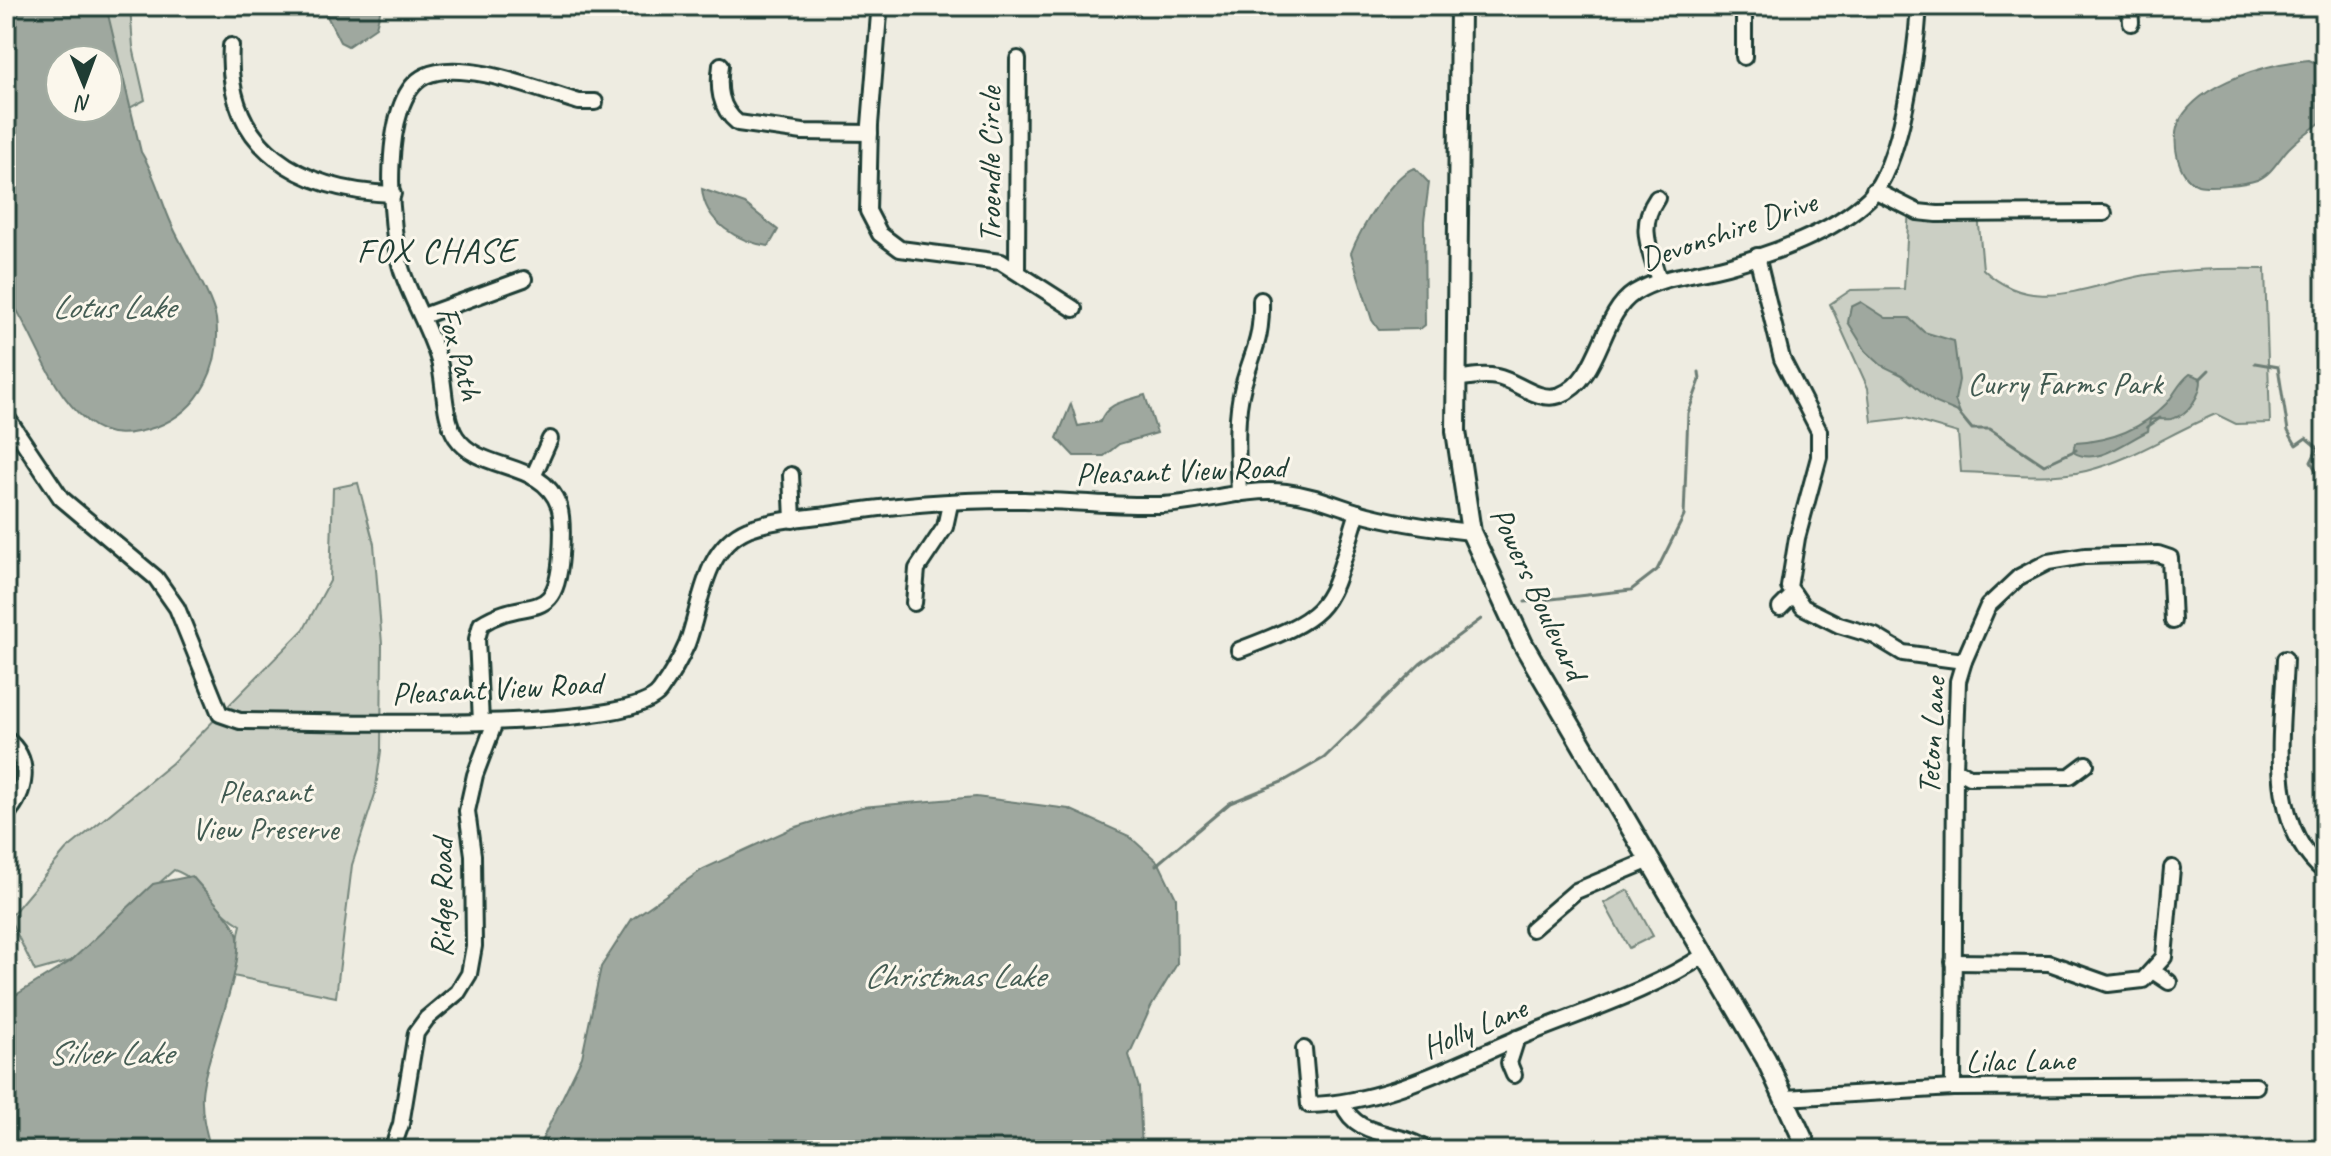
<svg xmlns="http://www.w3.org/2000/svg" width="2331" height="1156" font-family="Caveat,sans-serif">
	<style>
		.green { fill: #cbcfc4; stroke: #75867c; stroke-width: 2 }
		.water { fill: #9fa89f; stroke: #6c7d74; stroke-width: 2; fill-rule: evenodd }
		.lines { fill: none; stroke-linecap: round; stroke-linejoin: round }
		.stream { stroke: #6c7d74; stroke-width: 3 }
		.minor-casing { stroke: #1f3d34; stroke-width: 20 }
		.major-casing { stroke: #1f3d34; stroke-width: 24 }
		.minor { stroke: #fbf7ec; stroke-width: 14 }
		.major { stroke: #fbf7ec; stroke-width: 18 }
		.labels { text-anchor: middle; stroke-width: 6; stroke-linejoin: round; paint-order: stroke }
		.street-label { font-size: 32px; fill: #1f3d34; stroke: #fbf7ec }
		.park-label { font-size: 32px; fill: #415a51; stroke: #fbf7ec }
		.neighbourhood-label { font-size: 34px; letter-spacing: 2px; fill: #1f3d34; stroke: #fbf7ec }
		.water-label { font-size: 34px; font-style: italic; fill: #455d54; stroke: #fbf7ec }
	</style>
	<rect width="100%" height="100%" fill="#eeece1"/>
	<filter id="ink" filterUnits="userSpaceOnUse"><feTurbulence type="fractalNoise" baseFrequency=".0125" numOctaves="2"/><feDisplacementMap in="SourceGraphic" scale="16" xChannelSelector="R" yChannelSelector="G"/><feConvolveMatrix kernelMatrix="1 2 1 2 8 2 1 2 1" color-interpolation-filters="sRGB"/></filter>
	<g filter="url(#ink)">
		<g class="green">
			<polygon points="103,6 130,6 133,47 145,100 122,112 108,60"/>
			<path d="M1909 208 1978 214 1983 269C2036 320 2093 281 2154 274 2191 269 2227 268 2265 269L2270 423 2236 424 2216 414C2172 432 2132 460 2086 471 2047 480 2001 473 1961 472L1958 433 1906 418 1872 422 1868 388 1830 304 1851 290 1904 289Z"/>
			<path d="M358 483 374 544 382 644 381 751 375 794 352 865 336 997 233 976C239 959 236 942 241 925 214 910 203 880 174 870L71 961 35 971 9 918 66 850 172 763 304 629 330 581 333 488Z"/>
			<polygon points="1628,890 1653,936 1629,948 1604,903"/>
		</g>
		<g class="water">
			<path d="M6 6H106L141 152C155 174 161 201 172 225 182 248 213 297 216 319 222 366 201 410 156 427 132 435 108 439 87 421 47 388 35 333 6 293ZM60 60H108V108H60Z"/>
			<polygon points="322,6 381,6 381,8 376,27 348,46 340,42"/>
			<path d="M2309 60 2325 67V119C2314 128 2301 136 2291 146 2279 157 2273 174 2257 180 2246 184 2210 188 2198 185 2177 178 2170 138 2180 120 2201 82 2269 63 2309 60Z"/>
			<path d="M1415 168 1429 183 1424 221 1425 325 1420 329 1379 330 1372 320 1351 253C1359 232 1393 173 1415 168Z"/>
			<path d="M702 189 745 204 778 230 769 246C738 242 705 223 702 189Z"/>
			<polygon points="1861,302 1886,318 1909,318 1924,332 1954,341 1959,380 1955,400 1960,413 1934,402 1902,375 1881,365 1866,351 1848,322 1851,307"/>
			<path d="M2190 374 2201 378C2202 394 2188 416 2171 419 2164 420 2157 418 2150 420L2148 431C2126 441 2097 467 2073 452L2075 443C2111 441 2141 430 2166 404 2175 394 2179 382 2190 374Z"/>
			<path d="M1145 395 1157 433 1119 444 1104 456H1074L1057 438 1071 404 1078 426 1100 422C1107 402 1126 401 1145 395Z"/>
			<polygon points="976,797 1069,809 1129,836 1159,863 1176,898 1177,964 1151,1007 1129,1055 1139,1088 1142,1150 537,1150 582,1057 601,967 632,919 703,869 793,828 862,807"/>
			<path d="M192 876C206 893 224 910 235 928 251 955 204 1057 202 1095 201 1114 206 1132 211 1150H6V1001L71 961 153 884Z"/>
		</g>
		<g class="lines">
			<g class="stream">
				<polyline points="2255,363 2278,367 2288,431 2296,445 2306,438 2318,448 2311,462 2325,486"/>
				<polyline points="2200,379 2209,370"/>
				<polyline points="1958,412 1972,429 1990,429 2044,465 2076,450"/>
				<polyline points="2147,427 2160,418"/>
				<polyline points="1525,602 1631,590 1657,570 1684,516 1688,413 1700,380 1699,372"/>
				<polyline points="1156,865 1230,803 1284,781 1324,758 1420,664 1481,619"/>
			</g>
			<defs>
				<g id="minor">
					<polyline points="875,6 879,14 870,125 868,211 880,234 900,249 1001,262 1074,309"/>
					<polyline points="2130,6 2131,23"/>
					<path d="M231 46C224 149 302 191 393 194"/>
					<polyline points="1744,57 1744,6"/>
					<path d="M721 65C718 87 719 108 738 123L803 132 870 133"/>
					<polyline points="1874,190 1918,212 1937,214 2104,213"/>
					<path d="M1657 198C1637 227 1650 249 1659 281"/>
					<polyline points="1757,256 1782,359 1819,431 1819,457 1797,538 1789,587 1803,607 1839,625 1875,636 1903,653 1964,661"/>
					<polyline points="1017,271 1018,59"/>
					<polyline points="423,316 524,279"/>
					<path d="M1455 379C1469 377 1483 374 1497 377 1517 381 1538 403 1560 395 1601 379 1600 315 1634 293 1663 275 1695 275 1727 266 1774 253 1833 233 1869 198 1902 165 1916 52 1919 6"/>
					<path d="M6 416 61 498 156 578 177 608 220 714 240 721C303 720 630 736 660 691 670 677 680 660 687 644 702 604 703 548 748 529 772 520 803 518 828 515 892 505 960 499 1024 500 1069 501 1114 506 1159 505 1202 504 1243 487 1286 492 1312 495 1333 504 1357 512 1394 523 1433 528 1471 532"/>
					<polyline points="791,475 793,520"/>
					<polyline points="533,477 550,439"/>
					<path d="M1239 494C1238 459 1234 421 1243 386 1253 350 1262 341 1261 300"/>
					<polyline points="914,603 917,569 945,527 950,504"/>
					<polyline points="1780,608 1794,594"/>
					<path d="M1239 650C1338 613 1327 609 1358 512"/>
					<path d="M2285 659C2283 730 2264 822 2325 872"/>
					<path d="M481 722 477 639 481 624C527 594 556 628 561 555 562 541 563 519 559 506 542 459 480 473 456 437 443 417 445 384 439 361 430 329 412 301 402 271 389 230 379 98 425 76 463 58 541 91 579 102H595"/>
					<path d="M6 739C33 760 26 793 6 815"/>
					<polyline points="1955,769 1969,777 2070,776 2086,764"/>
					<polyline points="1532,929 1576,891 1650,860"/>
					<polyline points="1953,962 2049,963 2108,984 2143,980 2164,957 2172,868"/>
					<polyline points="2154,972 2169,982"/>
					<path d="M1304 1049 1309 1105C1390 1103 1460 1061 1533 1032 1591 1009 1654 989 1706 954"/>
					<polyline points="1514,1075 1509,1063 1517,1038"/>
					<polyline points="1953,1088 1955,769 1958,681 1964,661 1988,606 2019,577 2048,562 2085,556 2158,554 2170,558 2173,621"/>
					<polyline points="1785,1098 1953,1088 2256,1086"/>
					<path d="M1343 1104C1356 1139 1400 1130 1427 1150"/>
					<polyline points="392,1150 401,1124 416,1033 427,1018 458,992 469,974 474,946 473,855 467,811 475,775 495,722"/>
				</g>
				<polyline id="major" points="1460,6 1456,431 1471,532 1523,644 1766,1059 1808,1150"/>
			</defs>
			<use href="#minor" class="minor-casing"/>
			<use href="#major" class="major-casing"/>
			<use href="#minor" class="minor"/>
			<use href="#major" class="major"/>
		</g>
	</g>
	<g class="labels">
		<g class="street-label">
			<text transform="translate(989 165) rotate(-90)" y="11">Troendle Circle</text>
			<text transform="translate(1728 230) rotate(-19)" y="11">Devonshire Drive</text>
			<text transform="translate(460 353) rotate(74)" y="11">Fox Path</text>
			<text transform="translate(1181 470) rotate(-2)" y="11">Pleasant View Road</text>
			<text transform="translate(1539 593) rotate(65)" y="11">Powers Boulevard</text>
			<text transform="translate(497 688) rotate(-3)" y="11">Pleasant View Road</text>
			<text transform="translate(1931 736) rotate(-87)" y="11">Teton Lane</text>
			<text transform="translate(441 898) rotate(-90)" y="11">Ridge Road</text>
			<text transform="translate(1474 1027) rotate(-23)" y="11">Holly Lane</text>
			<text transform="translate(2020 1060) rotate(-1)" y="11">Lilac Lane</text>
		</g>
		<g class="park-label">
			<text x="2065" y="394">Curry Farms Park</text>
			<text x="265" y="802">Pleasant<tspan x="265" dy="37">View Preserve</tspan></text>
		</g>
		<g class="neighbourhood-label">
			<text x="437" y="262">FOX CHASE</text>
		</g>
		<g class="water-label">
			<text x="113" y="318">Lotus Lake</text>
			<text x="954" y="987">Christmas Lake</text>
			<text x="110" y="1064">Silver Lake</text>
		</g>
	</g>
	<rect width="2331" height="1156" fill="none" stroke="#fbf7ec" stroke-width="32"/>
	<rect x="16" y="16" width="2299" height="1124" fill="none" stroke="#1f3d34" stroke-width="3" filter="url(#ink)"/>
	<g transform="translate(84 84) rotate(179)"><circle r="38" fill="#fbf7ec" stroke="#a3ada2" stroke-width="2"/>
	<path d="M0-6L14 30L0 20L-14 30Z" fill="#1f3d34"/>
	<text y="-12" font-size="22" font-weight="bold" text-anchor="middle" fill="#1f3d34">N</text>
	</g>
</svg>
